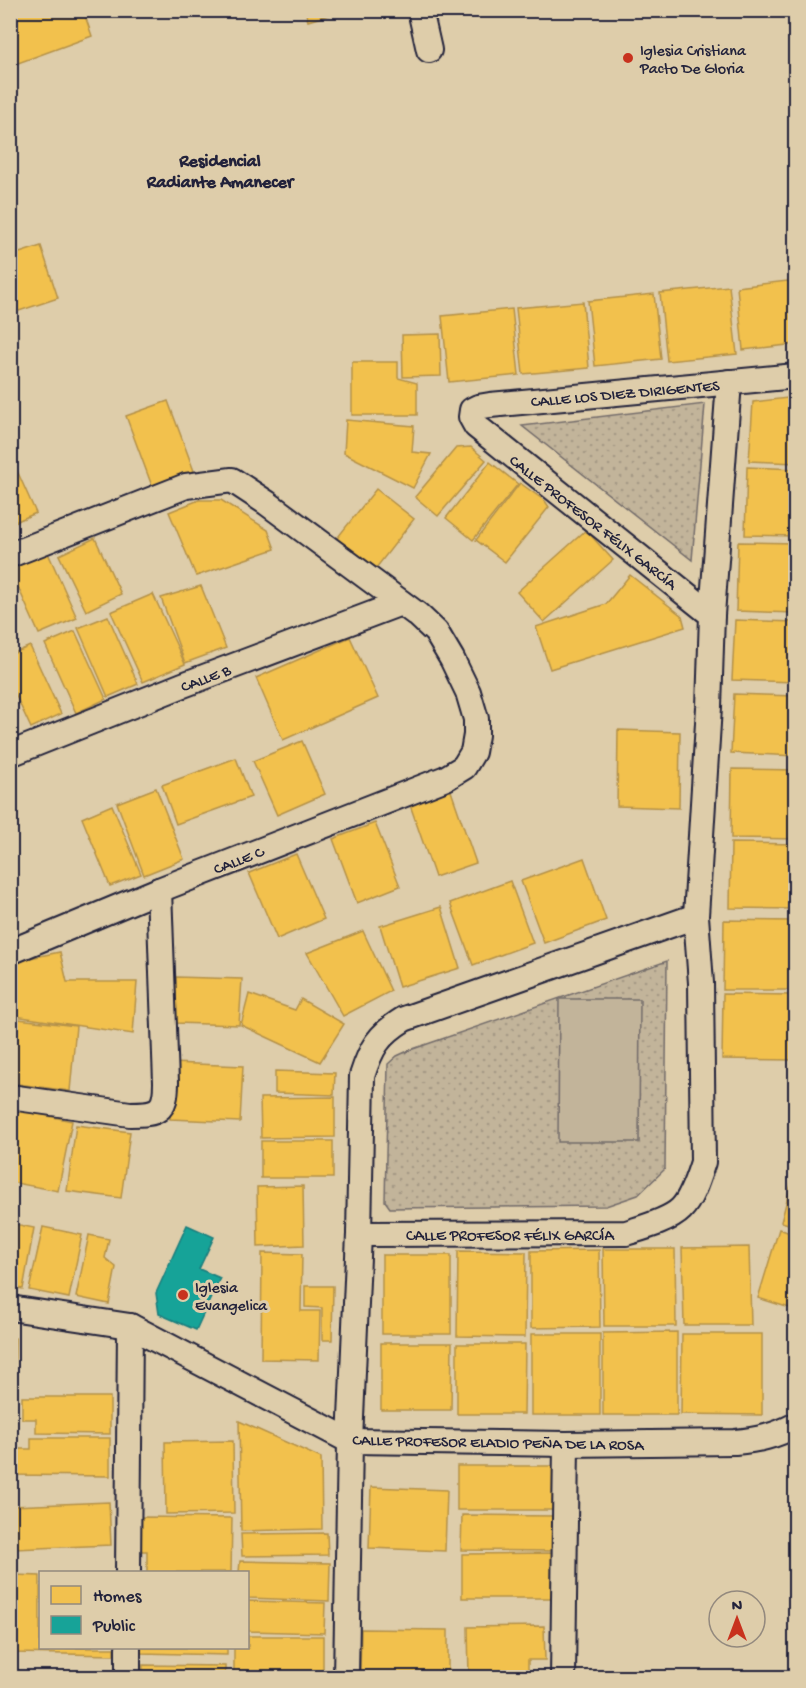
<svg xmlns="http://www.w3.org/2000/svg" width="806" height="1688" font-family="'Gochi Hand',sans-serif">
	<style>
		.park { fill: url(#park-dots); stroke: #726b6a; stroke-width: 1.5 }
		.pitch { fill: #c2b49a; stroke: #726b6a; stroke-width: 1.5 }
		.homes { fill: #f2c14e; stroke: #b49148; stroke-width: 1.5 }
		.public { fill: #17a398; stroke: #1a7c7c; stroke-width: 1.5 }
		.lines { fill: none; stroke-linecap: round; stroke-linejoin: round }
		.street-casing { stroke: #22223b; stroke-width: 28 }
		.street { stroke: #decdaa; stroke-width: 24 }
		.poi-dot { fill: #c8321e; stroke: #decdaa; stroke-width: 2 }
		.labels { text-anchor: middle; stroke-width: 6; stroke-linejoin: round; paint-order: stroke }
		.poi-label { font-size: 16px; fill: #22223b; stroke: #decdaa; text-anchor: start }
		.street-label { font-size: 16px; fill: #22223b; stroke: #decdaa }
		.neighbourhood-label { font-size: 18px; font-weight: bold; fill: #22223b; stroke: #decdaa }
	</style>
	<defs>
		<pattern id="park-dots" width="8" height="8" patternUnits="userSpaceOnUse" patternTransform="scale(1.5)"><rect width="8" height="8" fill="#c2b49a"/><path d="M2 2h.1M6 6h.1" fill="none" stroke="#a69a86" stroke-width="1.8" stroke-linecap="round"/></pattern>
	</defs>
	<rect width="100%" height="100%" fill="#decdaa"/>
	<filter id="ink" filterUnits="userSpaceOnUse"><feTurbulence type="fractalNoise" baseFrequency=".0167" numOctaves="2"/><feDisplacementMap in="SourceGraphic" scale="12" xChannelSelector="R" yChannelSelector="G"/><feConvolveMatrix kernelMatrix="1 2 1 2 8 2 1 2 1" color-interpolation-filters="sRGB"/></filter>
	<g filter="url(#ink)">
		<g class="park">
			<polygon points="705,404 692,560 522,426"/>
			<polygon points="667,961 665,1169 638,1195 606,1206 390,1208 385,1201 388,1064 397,1056 410,1050"/>
		</g>
		<polygon class="pitch" points="559,999 640,999 639,1142 558,1142"/>
		<g class="homes">
			<polygon points="13,10 83,10 92,36 10,66 10,22 16,20"/>
			<polygon points="305,10 345,10 308,21"/>
			<polygon points="41,246 58,298 10,314 10,256"/>
			<polygon points="796,280 796,344 743,350 737,287"/>
			<polygon points="729,286 737,354 667,361 660,293"/>
			<polygon points="654,294 661,359 595,366 588,301"/>
			<polygon points="583,302 589,368 523,374 516,308"/>
			<polygon points="512,309 519,375 449,382 442,316"/>
			<polygon points="440,334 441,376 403,377 402,335"/>
			<polygon points="352,362 398,362 398,378 417,383 417,415 352,415"/>
			<polygon points="796,397 796,463 749,461 753,402"/>
			<polygon points="168,401 194,471 152,486 126,416"/>
			<polygon points="346,420 414,426 412,452 431,454 413,488 344,453"/>
			<polygon points="471,447 486,460 438,516 415,497 456,448"/>
			<polygon points="10,455 36,513 10,524"/>
			<polygon points="490,462 518,484 473,540 446,518"/>
			<polygon points="747,467 796,469 796,536 745,535"/>
			<polygon points="520,483 545,501 549,507 505,562 476,540"/>
			<polygon points="376,489 414,519 373,572 334,542"/>
			<polygon points="199,500 221,500 268,530 275,549 196,576 169,512"/>
			<polygon points="586,530 613,560 544,622 517,592"/>
			<polygon points="95,538 121,594 86,611 59,555"/>
			<polygon points="738,542 796,543 796,613 736,611"/>
			<polygon points="48,553 77,618 39,634 10,569"/>
			<polygon points="630,575 682,616 685,627 550,669 536,627 606,604"/>
			<polygon points="201,586 226,648 185,663 161,598"/>
			<polygon points="153,594 185,664 143,682 111,612"/>
			<polygon points="108,616 138,684 108,697 78,628"/>
			<polygon points="735,620 796,622 796,682 732,680"/>
			<polygon points="75,631 106,699 76,713 45,644"/>
			<polygon points="350,637 378,698 283,740 256,678"/>
			<polygon points="30,646 61,714 31,728 10,683 10,655"/>
			<polygon points="734,694 796,696 796,756 731,753"/>
			<polygon points="618,730 680,732 679,808 617,806"/>
			<polygon points="302,741 325,794 277,815 253,761"/>
			<polygon points="236,758 251,797 176,824 162,785"/>
			<polygon points="732,769 796,770 796,839 731,838"/>
			<polygon points="156,788 184,859 144,875 117,803"/>
			<polygon points="450,788 476,863 435,877 409,802"/>
			<polygon points="112,805 141,874 110,886 82,818"/>
			<polygon points="375,823 400,886 357,903 333,839"/>
			<polygon points="731,843 796,844 796,909 730,908"/>
			<polygon points="296,854 324,919 277,939 249,873"/>
			<polygon points="584,858 606,920 544,943 521,881"/>
			<polygon points="510,881 533,943 473,965 450,903"/>
			<polygon points="441,907 460,968 399,987 380,926"/>
			<polygon points="724,920 793,921 792,990 723,990"/>
			<polygon points="363,931 391,991 343,1016 307,953"/>
			<polygon points="60,952 67,982 137,982 133,1034 15,1016 10,993 10,962"/>
			<polygon points="176,977 242,979 239,1025 175,1023"/>
			<polygon points="249,994 295,1010 301,999 344,1024 320,1062 241,1025"/>
			<polygon points="723,994 794,995 793,1060 722,1059"/>
			<polygon points="10,1018 76,1026 70,1091 10,1083"/>
			<polygon points="172,1063 243,1066 240,1122 170,1119"/>
			<polygon points="275,1071 335,1073 334,1095 275,1093"/>
			<polygon points="335,1097 335,1137 261,1138 260,1098"/>
			<polygon points="10,1108 72,1121 58,1191 10,1182"/>
			<polygon points="76,1125 130,1132 121,1198 67,1191"/>
			<rect x="261" y="1141" width="72" height="37"/>
			<polygon points="796,1166 796,1226 781,1222"/>
			<polygon points="303,1186 304,1245 258,1247 257,1187"/>
			<polygon points="10,1223 34,1228 23,1289 10,1287"/>
			<polygon points="43,1227 82,1235 69,1298 29,1290"/>
			<polygon points="779,1229 796,1235 796,1310 758,1298"/>
			<polygon points="89,1235 109,1239 105,1258 116,1267 109,1304 76,1297"/>
			<polygon points="749,1247 751,1325 684,1325 682,1248"/>
			<polygon points="603,1249 675,1249 676,1326 604,1326"/>
			<polygon points="599,1250 600,1327 531,1328 531,1251"/>
			<polygon points="458,1251 526,1252 525,1337 457,1336"/>
			<polygon points="262,1253 302,1254 301,1311 320,1311 319,1360 261,1359"/>
			<rect x="382" y="1255" width="69" height="79"/>
			<polygon points="305,1286 333,1286 332,1340 322,1340 322,1308 305,1307"/>
			<polygon points="677,1332 677,1415 603,1415 603,1333"/>
			<rect x="531" y="1334" width="69" height="81"/>
			<polygon points="682,1334 762,1334 762,1415 681,1414"/>
			<polygon points="10,1337 15,1338 14,1405 10,1405"/>
			<polygon points="381,1343 452,1343 451,1410 381,1410"/>
			<polygon points="457,1344 525,1344 524,1414 457,1414"/>
			<polygon points="22,1397 110,1397 110,1434 36,1433 36,1419 22,1419"/>
			<polygon points="239,1421 321,1458 322,1529 241,1531"/>
			<polygon points="31,1438 110,1438 110,1476 10,1475 10,1449 31,1449"/>
			<polygon points="233,1441 234,1513 166,1514 165,1442"/>
			<rect x="457" y="1466" width="96" height="44"/>
			<polygon points="371,1487 447,1490 445,1551 369,1548"/>
			<polygon points="109,1502 111,1545 14,1549 12,1506"/>
			<polygon points="462,1515 556,1516 555,1551 461,1550"/>
			<polygon points="139,1517 232,1518 231,1572 147,1572 147,1551 138,1551"/>
			<polygon points="327,1533 328,1555 242,1556 241,1534"/>
			<polygon points="558,1553 558,1598 462,1598 462,1554"/>
			<polygon points="240,1561 330,1563 329,1601 248,1598 248,1572 239,1572"/>
			<polygon points="15,1575 40,1576 40,1648 114,1648 114,1655 14,1653"/>
			<polygon points="248,1601 325,1603 324,1633 248,1631"/>
			<polygon points="544,1626 545,1660 528,1660 528,1678 469,1678 468,1627"/>
			<polygon points="361,1629 448,1630 448,1678 385,1678 385,1674 360,1674"/>
			<polygon points="248,1636 323,1636 323,1678 234,1678 234,1648 248,1648"/>
			<polygon points="141,1648 227,1648 227,1655 141,1653"/>
			<polygon points="143,1665 225,1666 225,1678 143,1678"/>
		</g>
		<polygon class="public" points="187,1225 214,1237 199,1269 220,1278 196,1330 159,1314 156,1293"/>
		<g class="lines">
			<defs>
				<g id="street">
					<polyline points="420,10 429,50"/>
					<polyline points="10,555 186,486 232,480 267,503 418,615 436,632 452,659 468,692 476,719 476,735 473,752 464,767 446,778 159,890 10,952"/>
					<polyline points="712,615 729,382"/>
					<polyline points="10,754 183,685 401,603"/>
					<path d="M10 1097 130 1114C157 1114 166 1112 166 1082L159 890"/>
					<path d="M359 1234 626 1233C642 1228 669 1221 681 1209 692 1198 698 1177 703 1162L701 983 696 916 709 707 712 615 476 426 471 417 472 410 478 407 490 405 796 376"/>
					<path d="M10 1308 130 1326 350 1441 566 1444 735 1442C758 1440 775 1436 796 1425"/>
					<polyline points="128,1572 130,1326"/>
					<polyline points="128,1678 128,1648"/>
					<path d="M346 1678 350 1441 359 1234 362 1076C371 1048 378 1035 404 1019L696 916"/>
					<polyline points="563,1678 566,1444"/>
				</g>
			</defs>
			<use href="#street" class="street-casing"/>
			<use href="#street" class="street"/>
		</g>
	</g>
	<g class="poi-dot">
		<circle cx="628" cy="58" r="6"/>
		<circle cx="183" cy="1295" r="6"/>
	</g>
	<g class="labels">
		<g class="poi-label">
			<text x="640" y="55">Iglesia Cristiana<tspan x="640" dy="18">Pacto De Gloria</tspan></text>
			<text x="195" y="1292">Iglesia<tspan x="195" dy="18">Evangelica</tspan></text>
		</g>
		<g class="street-label">
			<text transform="translate(625 392) rotate(-5)" y="6">CALLE LOS DIEZ DIRIGENTES</text>
			<text transform="translate(594 521) rotate(38)" y="6">CALLE PROFESOR FÉLIX GARCÍA</text>
			<text transform="translate(205 677) rotate(-21)" y="6">CALLE B</text>
			<text transform="translate(238 859) rotate(-21)" y="6">CALLE C</text>
			<text x="510" y="1240">CALLE PROFESOR FÉLIX GARCÍA</text>
			<text transform="translate(498 1441) rotate(1)" y="6">CALLE PROFESOR ELADIO PEÑA DE LA ROSA</text>
		</g>
		<g class="neighbourhood-label">
			<text x="220" y="166">Residencial<tspan x="220" dy="21">Radiante Amanecer</tspan></text>
		</g>
	</g>
	<rect width="806" height="1688" fill="none" stroke="#decdaa" stroke-width="36"/>
	<rect x="18" y="18" width="770" height="1652" fill="none" stroke="#22223b" stroke-width="2" filter="url(#ink)"/>
	<rect x="39" y="1571" width="210" height="78" fill="#decdaa" stroke="#93897e" stroke-width="1.5"/>
	<rect x="51" y="1586" width="30" height="18" fill="#f2c14e" stroke="#93897e" stroke-width="1.5"/>
	<text x="93" y="1601" font-size="18" fill="#22223b">Homes</text>
	<rect x="51" y="1616" width="30" height="18" fill="#17a398" stroke="#93897e" stroke-width="1.5"/>
	<text x="93" y="1631" font-size="18" fill="#22223b">Public</text>
	<g transform="translate(737 1619)"><circle r="28" fill="#decdaa" stroke="#93897e" stroke-width="1.5"/>
	<path d="M0-4.5L10 22L0 15L-10 22Z" fill="#c8321e"/>
	<text y="-9" font-size="16" font-weight="bold" text-anchor="middle" fill="#22223b">N</text>
	</g>
</svg>
